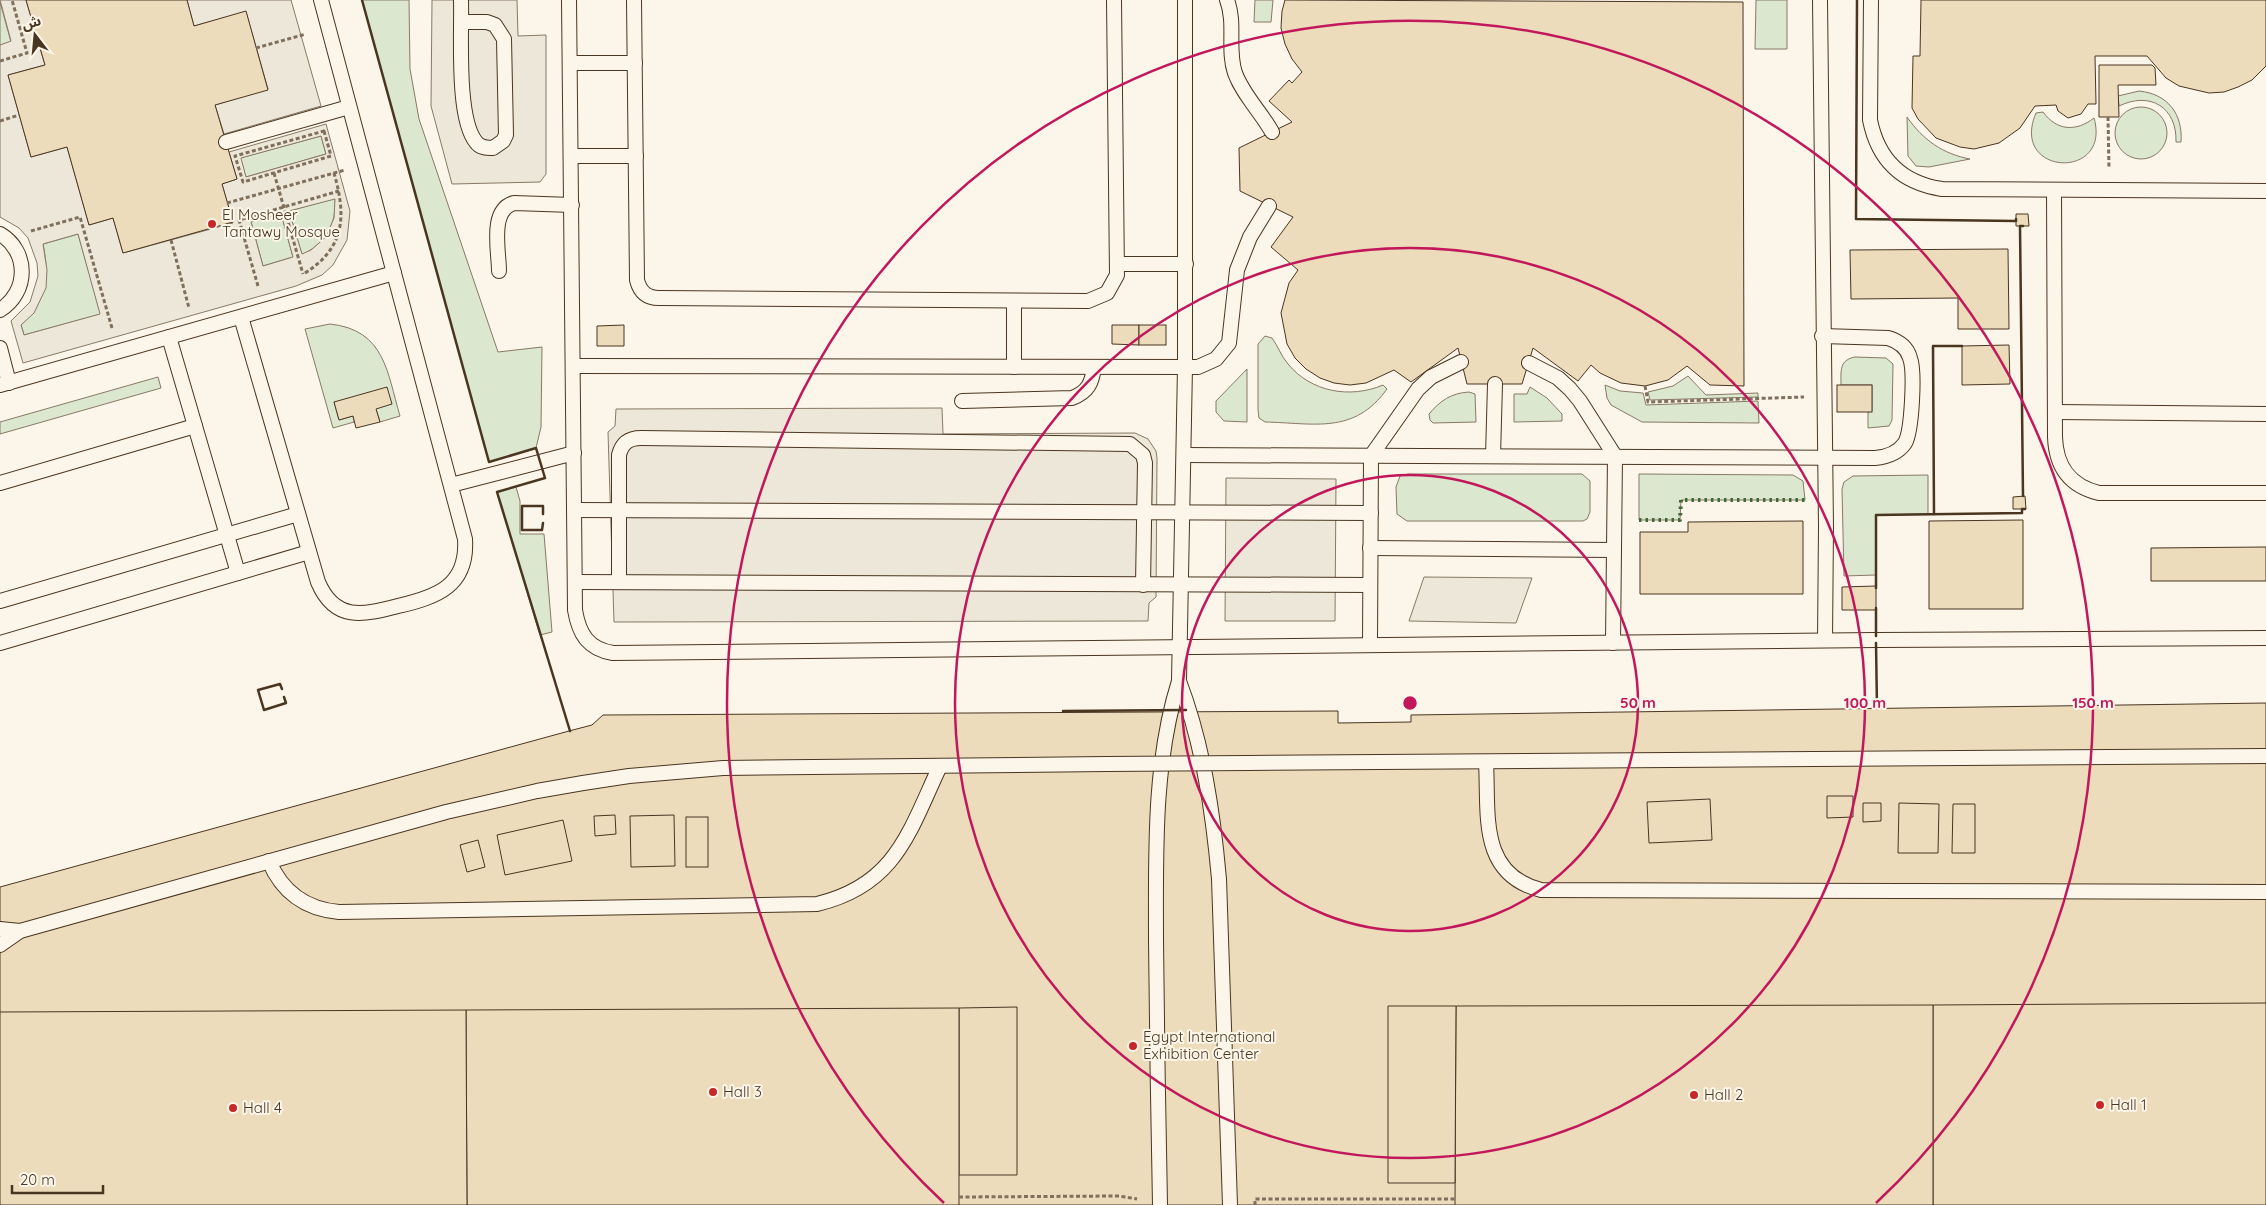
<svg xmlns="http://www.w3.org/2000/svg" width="2266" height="1205" font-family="Quicksand,'Noto Sans Arabic',sans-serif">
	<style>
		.green { fill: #dce7d0; stroke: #887966 }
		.parking { fill: #ede7d9; stroke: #887966; fill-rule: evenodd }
		.building { fill: #ecdcbc; stroke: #4a3520 }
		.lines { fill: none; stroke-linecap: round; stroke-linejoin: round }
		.service-casing { stroke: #4a3520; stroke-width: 16 }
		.path { stroke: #7f6f5c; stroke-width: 3; stroke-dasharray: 4 2.5; stroke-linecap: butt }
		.service { stroke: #fbf6e9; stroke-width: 14 }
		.service-bridge-casing { stroke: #4a3520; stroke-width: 16; stroke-linecap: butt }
		.service-bridge { stroke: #fbf6e9; stroke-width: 14 }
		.hedge { stroke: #436837; stroke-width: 4; stroke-dasharray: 2.5 4; stroke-linecap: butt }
		.wall { stroke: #4a3520; stroke-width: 2.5 }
		.ring { fill: none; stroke: #c2185b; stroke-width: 2.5 }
		.poi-dot { fill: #c62828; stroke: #fbf6e9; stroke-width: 2 }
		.labels { text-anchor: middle; stroke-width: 4; stroke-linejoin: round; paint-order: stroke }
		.poi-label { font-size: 15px; fill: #4a3520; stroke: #fbf6e9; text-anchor: start }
		.centre { fill: #c2185b; stroke: #fbf6e9; stroke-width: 2.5 }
		.ring-label { font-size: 15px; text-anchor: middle; font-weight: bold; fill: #c2185b; stroke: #fbf6e9; stroke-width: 4; stroke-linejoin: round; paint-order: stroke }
	</style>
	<rect width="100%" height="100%" fill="#fbf6e9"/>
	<g class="green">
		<polygon points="362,0 409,0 410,69 419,119 498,352 542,347 541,427 536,448 489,462"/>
		<polygon points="1255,0 1273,0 1271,22 1254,22"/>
		<polygon points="1756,0 1787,0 1787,49 1755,49"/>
		<polygon points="0,2 11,42 0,45"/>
		<path d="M2139 91C2168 94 2183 114 2181 142H2176C2177 107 2150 91 2119 106L2118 96Z"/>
		<circle cx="2141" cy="133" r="26"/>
		<path d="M2043 112C2057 131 2076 132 2094 118 2112 181 2009 176 2036 113Z"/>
		<path d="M1907 117C1923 140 1943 154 1970 159L1929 167 1916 166 1908 156Z"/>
		<polygon points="321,136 326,154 246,177 240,158"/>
		<path d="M335 198C337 225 325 243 302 255L289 211Z"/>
		<polygon points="281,213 293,257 263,266 251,222"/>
		<path d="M78 234 101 314 24 335 21 325C46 302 50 277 43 244Z"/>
		<path d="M330 324C385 330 387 372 400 416L380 422 376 409 334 402 339 420 353 416 354 422 333 428 305 329Z"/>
		<path d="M1265 336 1272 338C1278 346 1281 356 1288 364 1311 392 1350 399 1383 385L1387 389C1354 435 1314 423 1265 422L1259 418 1258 410V344Z"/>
		<path d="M1855 357 1886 358 1893 364 1892 420 1889 426 1868 428V412L1872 411V385H1841C1841 371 1839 360 1855 357Z"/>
		<polygon points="1247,369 1247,422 1224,421 1216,412 1216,401"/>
		<polygon points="1688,376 1706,395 1758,393 1758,397 1650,400 1648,392 1673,386"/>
		<polygon points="158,377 161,388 0,434 0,422"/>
		<polygon points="1605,385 1620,391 1643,393 1646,405 1758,401 1759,423 1642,422 1611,405 1607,398"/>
		<polygon points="1530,387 1547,398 1562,414 1562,421 1514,422 1514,394 1527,394"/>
		<path d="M1469 392 1475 394 1476 422 1433 423 1430 420 1429 414C1440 401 1451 393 1469 392Z"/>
		<polygon points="1408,474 1582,474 1590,481 1590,512 1587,519 1583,521 1407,521 1397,514 1396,487 1400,476"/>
		<polygon points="1639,474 1793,475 1803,481 1805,500 1681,500 1680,520 1639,520"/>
		<polygon points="1928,475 1928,514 1876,515 1876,575 1844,576 1842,489 1844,482 1853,476"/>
		<polygon points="516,487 520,501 520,534 544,534 552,632 540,635 497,492"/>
	</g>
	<g class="parking">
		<path d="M0 0H26L45 65 8 75 31 157 67 147 89 225 113 218 123 253 233 223 222 184 237 179 229 152 326 124 350 211 347 240 333 265 322 275 296 286 23 363 11 321 30 302 38 276 37 263 28 238 19 228 0 217V45L11 41ZM321 136 326 154 246 177 241 158ZM335 199 334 218 326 237 311 250 302 254 289 211ZM281 214 293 257 263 266 251 222ZM78 234 100 314 24 335 21 325 34 313 46 288 47 270 43 244Z"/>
		<polygon points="187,0 291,0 321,106 224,134 215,105 268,89 246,12 194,26"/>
		<polygon points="432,0 517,0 518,36 546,35 546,174 540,182 452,184 431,106"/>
		<polygon points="942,408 943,434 1135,433 1148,439 1156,451 1157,458 1156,597 1149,603 1148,621 614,622 608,432 615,426 616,409"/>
		<polygon points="1226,478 1336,479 1335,621 1225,621"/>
		<polygon points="1424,577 1532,578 1516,623 1409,621"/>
	</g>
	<g class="building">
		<polygon points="26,0 187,0 194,26 246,11 268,90 215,105 237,179 222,184 233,222 123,253 113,218 89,225 67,147 31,157 8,75 45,65"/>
		<polygon points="1285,0 1743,2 1744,386 1710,385 1687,366 1668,380 1645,386 1621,383 1600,373 1591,365 1578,381 1533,348 1522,384 1467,384 1458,348 1411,382 1394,370 1366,383 1350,385 1334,383 1320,378 1306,369 1295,358 1287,344 1281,313 1289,283 1298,270 1271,247 1293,217 1240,191 1239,148 1292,122 1269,101 1289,80 1292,83 1302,72 1292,59 1285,44 1281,28 1282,11"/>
		<polygon points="1921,0 2266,0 2266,66 2252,80 2238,87 2224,92 2209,93 2179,86 2166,78 2147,56 2095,56 2096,104 2088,104 2081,114 2068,118 2058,111 2056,105 2035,106 2020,128 1999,143 1974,149 1960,147 1936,138 1918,119 1912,108 1913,56 1920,56"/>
		<polygon points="2099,65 2152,65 2155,68 2156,85 2118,85 2119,117 2099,117"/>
		<polygon points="2016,214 2028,214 2029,226 2016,226"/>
		<polygon points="2008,249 2009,329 1958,329 1958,298 1851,299 1850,250"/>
		<polygon points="624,325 624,346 597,346 597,326"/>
		<polygon points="1112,325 1139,325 1139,345 1112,344"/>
		<rect x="1139" y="325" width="27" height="20"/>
		<polygon points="2009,345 2010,384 1962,385 1962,346"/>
		<rect x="1837" y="385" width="35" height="27"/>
		<polygon points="387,387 392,404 376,409 380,422 356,428 353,416 339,420 334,402"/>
		<polygon points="2025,496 2026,509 2013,509 2013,497"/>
		<polygon points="2023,520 2023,609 1929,609 1929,521"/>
		<polygon points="1803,521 1803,594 1640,594 1640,532 1688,532 1688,522"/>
		<polygon points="2266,547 2266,581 2151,581 2151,548"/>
		<polygon points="1876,586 1876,610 1842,610 1842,587"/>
		<polygon points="2266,703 2266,1205 0,1205 0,887 569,731 592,725 603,715 1338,711 1338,723 1411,722 1411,715"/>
		<polygon points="1827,796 1853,796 1853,817 1827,818"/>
		<polygon points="1710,799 1712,840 1649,843 1647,802"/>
		<polygon points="1863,803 1881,803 1881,821 1863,822"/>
		<polygon points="1899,803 1939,804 1938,853 1898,853"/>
		<polygon points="1953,804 1975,804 1975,853 1952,853"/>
		<polygon points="615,815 616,834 595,836 594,816"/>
		<polygon points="674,815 675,866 631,867 630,816"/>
		<rect x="686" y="817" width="22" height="50"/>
		<polygon points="563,820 572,861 505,875 497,835"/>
		<polygon points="478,840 485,867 467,872 460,845"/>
		<polygon points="2266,1003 2266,1205 1933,1205 1933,1005"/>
		<polygon points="1933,1005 1933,1205 1455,1205 1456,1006"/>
		<polygon points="1388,1006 1456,1006 1455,1183 1388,1183"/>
		<polygon points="1017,1007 1017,1175 959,1175 959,1008"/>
		<polygon points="959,1008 959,1205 467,1205 466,1010"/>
		<polygon points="466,1010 467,1205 0,1205 0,1012"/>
	</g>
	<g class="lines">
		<defs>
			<g id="service">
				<path d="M461 0C462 32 456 118 476 142 480 148 487 148 493 148L503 141 506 135 504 39 495 25 487 22H462"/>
				<path d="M569 0 575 610C579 634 588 649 613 653L1876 640 2266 638"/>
				<path d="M634 0 637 280C640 292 647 298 659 298L1088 301 1107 293 1117 275 1114 0"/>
				<path d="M1227 0C1236 23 1227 50 1235 73 1243 95 1261 112 1272 132"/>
				<polyline points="1820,0 1826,527 1825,640"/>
				<path d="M1871 0 1870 120C1878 160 1902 183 1942 189L2266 191"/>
				<polyline points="570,63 635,63"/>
				<polyline points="226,142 349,107"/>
				<polyline points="571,156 636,156"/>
				<path d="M2054 190 2055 437C2056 467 2070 486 2099 493H2266"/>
				<path d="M0 234C29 251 29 292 0 310"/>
				<polyline points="1118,264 1186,264"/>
				<path d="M499 271C499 251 489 210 514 203L572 205"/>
				<path d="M241 317 318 582C335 622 363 615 398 606 437 597 468 586 465 539L321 0"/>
				<polyline points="169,337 238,573"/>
				<polyline points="0,348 9,383"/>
				<polyline points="1529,363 1558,378 1570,389 1580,401 1615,456 1613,643"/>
				<polyline points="573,366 1198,367 1216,359 1229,343 1237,270 1250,237 1269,206"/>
				<polyline points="1014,367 1014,301"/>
				<polyline points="0,385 394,273"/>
				<path d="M962 401 1072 398C1088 392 1092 383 1094 367"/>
				<polyline points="2055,412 2266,414"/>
				<path d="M1184 455 1875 458C1887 457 1898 453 1905 443 1912 431 1915 371 1910 358 1907 347 1898 341 1888 338L1822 336"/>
				<polyline points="1493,456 1495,384"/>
				<polyline points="0,483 195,426"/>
				<polyline points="451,485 574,453"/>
				<polyline points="574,510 1371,513"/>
				<polyline points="1370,548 1614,550"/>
				<polyline points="575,582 1370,585"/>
				<path d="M619 582V455C622 443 629 438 641 438L1130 444 1143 455 1145 463 1143 585"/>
				<polyline points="0,601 298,514"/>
				<polyline points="0,643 309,552"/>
				<polyline points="1370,645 1371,456 1418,389 1431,377 1461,362"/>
				<path d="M1179 681C1203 744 1213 812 1219 879L1230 1205"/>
				<path d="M1486 762C1489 814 1478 874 1541 890L2266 892"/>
				<polyline points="1247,763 2266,756"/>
				<path d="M269 861C282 892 305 909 339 912L817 904C896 885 909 832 940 766"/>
				<polyline points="0,929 20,931 446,812 537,791 583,783 629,776 723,768 1107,764"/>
				<polyline points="0,945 20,931"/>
				<path d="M1160 1205C1158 1117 1157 1028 1156 940 1156 855 1153 763 1179 681L1185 367V0"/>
			</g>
		</defs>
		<use href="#service" class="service-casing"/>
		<g class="path">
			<polyline points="256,48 306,34"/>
			<polyline points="0,61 27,53 12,0"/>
			<polyline points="2108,117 2109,169"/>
			<polyline points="0,121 19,115"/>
			<polygon points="324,131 331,156 243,182 235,156"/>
			<polyline points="274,173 303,274"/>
			<polyline points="227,203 345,170"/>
			<polyline points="31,231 80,217 112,328"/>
			<polyline points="171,240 189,308"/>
			<path d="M305 273C346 247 346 215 334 173"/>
			<polyline points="258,286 239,220 339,191"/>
			<polyline points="1645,386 1648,402 1804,397"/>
			<polyline points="959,1197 1119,1196 1137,1199"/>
			<polyline points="1255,1205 1255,1199 1455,1199"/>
		</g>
		<use href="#service" class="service"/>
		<defs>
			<polyline id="service-bridge" points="1107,764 1247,763"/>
		</defs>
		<use href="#service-bridge" class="service-bridge-casing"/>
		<use href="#service-bridge" class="service-bridge"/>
		<polyline class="hedge" points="1639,520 1680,520 1681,500 1805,500"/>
		<g class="wall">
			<polyline points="362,0 489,462 536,448 545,478 497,492 570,731"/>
			<polyline points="1857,0 1856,219 2016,221 2016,219"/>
			<polyline points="2023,496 2020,226 2023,226"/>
			<polyline points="543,514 543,506 522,506 522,530 542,530 543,523"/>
			<polyline points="1934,514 1933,346 1962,346"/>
			<polyline points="1876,588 1876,515 2022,513 2022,509 2025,509"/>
			<polyline points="1876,636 1876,608"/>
			<polyline points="282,689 280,684 258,690 264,710 286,703 284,697"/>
			<polyline points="1874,708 1877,708 1876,643"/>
			<polyline points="1063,711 1186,710"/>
		</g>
	</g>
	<g class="ring">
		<circle cx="1410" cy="703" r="228"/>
		<circle cx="1410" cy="703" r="455"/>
		<path d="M944 1203A683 683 0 1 1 1876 1203"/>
	</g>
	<g class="poi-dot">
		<circle cx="212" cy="224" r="5"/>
		<circle cx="1133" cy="1046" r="5"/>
		<circle cx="713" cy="1092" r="5"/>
		<circle cx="1694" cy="1095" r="5"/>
		<circle cx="2100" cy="1105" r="5"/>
		<circle cx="233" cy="1108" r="5"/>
	</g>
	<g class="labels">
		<g class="poi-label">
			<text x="222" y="220">El Mosheer<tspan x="222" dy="17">Tantawy Mosque</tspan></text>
			<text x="1143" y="1042">Egypt International<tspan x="1143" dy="17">Exhibition Center</tspan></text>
			<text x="723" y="1097">Hall 3</text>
			<text x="1704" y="1100">Hall 2</text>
			<text x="2110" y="1110">Hall 1</text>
			<text x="243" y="1113">Hall 4</text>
		</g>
	</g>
	<circle cx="1410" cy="703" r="8" class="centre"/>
	<g class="ring-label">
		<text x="1638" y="708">50 m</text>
		<text x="1865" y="708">100 m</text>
		<text x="2093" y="708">150 m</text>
	</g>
	<g transform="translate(35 35) rotate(344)" stroke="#fbf6e9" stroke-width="4" paint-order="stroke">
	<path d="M0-4L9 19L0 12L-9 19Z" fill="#4a3520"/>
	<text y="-8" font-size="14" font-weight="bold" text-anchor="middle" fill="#4a3520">ش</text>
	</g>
	<path d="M12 1185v8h91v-8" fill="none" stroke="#4a3520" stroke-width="2.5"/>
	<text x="20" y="1185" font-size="15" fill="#4a3520" stroke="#fbf6e9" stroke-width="4" paint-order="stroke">20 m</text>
</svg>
